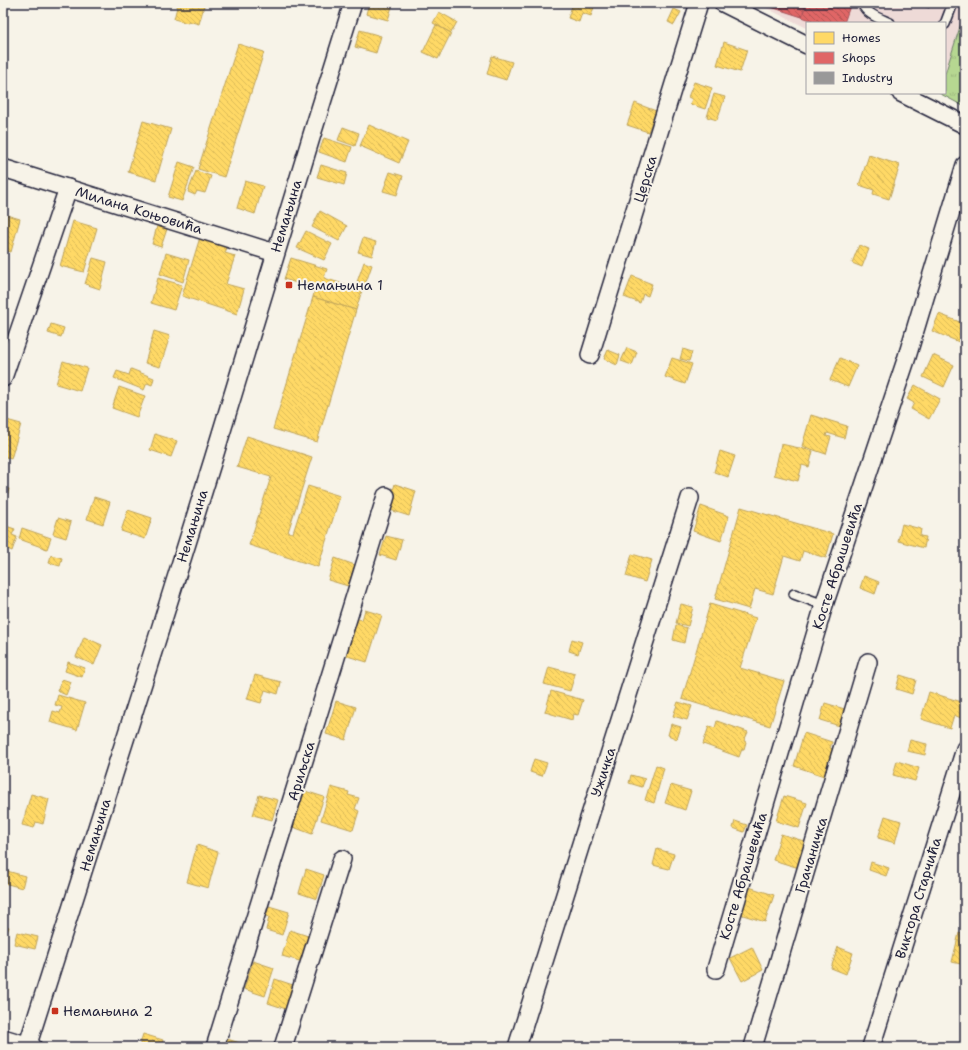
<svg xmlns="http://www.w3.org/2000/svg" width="968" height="1050" font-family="'Shantell Sans',sans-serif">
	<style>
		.built { fill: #eedad7 }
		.grass { fill: url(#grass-tufts); stroke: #6c7c66 }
		.homes { fill: url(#homes-back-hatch); stroke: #bda259 }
		.shops { fill: url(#shops-back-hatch); stroke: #a75259 }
		.industry { fill: url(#industry-back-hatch); stroke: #75757d }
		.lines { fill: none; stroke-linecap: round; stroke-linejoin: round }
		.lane-casing { stroke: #22223b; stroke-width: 12 }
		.street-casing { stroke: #22223b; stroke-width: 20 }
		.lane { stroke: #f7f3e8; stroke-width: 9 }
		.street { stroke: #f7f3e8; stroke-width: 17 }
		.poi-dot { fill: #c8321e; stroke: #f7f3e8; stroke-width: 1.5 }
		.labels { text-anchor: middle; stroke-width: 4; stroke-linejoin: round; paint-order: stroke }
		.street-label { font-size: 14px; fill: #22223b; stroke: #f7f3e8 }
		.poi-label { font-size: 14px; fill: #22223b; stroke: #f7f3e8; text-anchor: start }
	</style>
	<defs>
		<pattern id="grass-tufts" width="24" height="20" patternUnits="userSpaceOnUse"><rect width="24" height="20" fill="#b6d791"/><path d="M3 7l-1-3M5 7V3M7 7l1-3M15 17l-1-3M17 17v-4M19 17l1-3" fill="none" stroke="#9cb87e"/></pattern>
		<pattern id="homes-back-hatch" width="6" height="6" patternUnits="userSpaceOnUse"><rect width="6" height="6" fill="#ffd966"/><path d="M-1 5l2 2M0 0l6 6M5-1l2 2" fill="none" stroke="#daba59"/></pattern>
		<pattern id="shops-back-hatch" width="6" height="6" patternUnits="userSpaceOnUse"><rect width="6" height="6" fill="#e06666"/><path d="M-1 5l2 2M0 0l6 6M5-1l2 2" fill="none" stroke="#b55455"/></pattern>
		<pattern id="industry-back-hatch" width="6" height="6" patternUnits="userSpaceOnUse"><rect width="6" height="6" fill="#999"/><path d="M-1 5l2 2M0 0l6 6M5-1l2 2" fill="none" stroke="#7c7c7e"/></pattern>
	</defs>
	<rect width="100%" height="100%" fill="#f7f3e8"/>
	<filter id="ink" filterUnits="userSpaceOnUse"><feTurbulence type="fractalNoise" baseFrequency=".025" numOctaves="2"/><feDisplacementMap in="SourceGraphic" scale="8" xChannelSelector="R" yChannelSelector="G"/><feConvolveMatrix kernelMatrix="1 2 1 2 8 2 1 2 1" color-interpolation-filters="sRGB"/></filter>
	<g filter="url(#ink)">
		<polygon class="built" points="756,3 965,3 965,11 945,74 945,23 807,23 807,28"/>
		<polygon class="grass" points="965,11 965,107 939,93 945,93 945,74"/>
		<g class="homes">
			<polygon points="178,3 195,3 204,6 199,24 188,21 188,23 174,19"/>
			<polygon points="369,3 393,3 388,20 366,14"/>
			<polygon points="573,3 591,3 595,4 591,16 582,13 579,22 568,18"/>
			<polygon points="674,9 681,12 674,25 668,22"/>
			<polygon points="439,12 457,22 451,33 433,23"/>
			<polygon points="436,25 451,33 438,59 423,52"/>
			<polygon points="360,30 381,36 376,53 355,47"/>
			<polygon points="724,42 747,50 740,72 717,65"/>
			<polygon points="238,44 264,52 224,177 198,169"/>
			<polygon points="492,56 512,62 506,80 487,74"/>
			<polygon points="694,82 712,88 705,109 690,104 692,99 688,97"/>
			<polygon points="714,94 725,97 717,120 707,117"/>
			<polygon points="635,103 656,111 648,132 627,125"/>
			<polygon points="143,121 171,129 156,180 128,172"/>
			<polygon points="369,125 408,142 399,163 360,146"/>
			<polygon points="343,127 359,133 355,146 338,140"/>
			<polygon points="324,138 352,147 347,162 319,152"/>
			<polygon points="869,155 900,165 889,199 873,194 874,190 859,185"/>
			<polygon points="179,162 194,167 182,201 168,197"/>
			<polygon points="321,165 347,173 344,185 317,177"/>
			<polygon points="196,171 211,176 205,193 197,191 195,195 188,192"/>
			<polygon points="390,172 403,176 397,195 383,191"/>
			<polygon points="245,181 263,186 255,214 237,208"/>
			<polygon points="320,211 347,226 339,241 312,227"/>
			<polygon points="3,214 20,219 11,252 3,250"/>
			<polygon points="73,221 97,228 84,272 60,266"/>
			<polygon points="158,223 168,226 161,247 152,244"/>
			<polygon points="306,231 332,244 324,260 297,248"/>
			<polygon points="965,231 965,245 960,243"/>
			<polygon points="201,234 229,242 225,253 235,256 226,284 244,289 237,314 182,296"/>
			<polygon points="363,238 376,242 372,256 358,252"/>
			<polygon points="859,245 869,249 862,267 852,263"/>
			<polygon points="166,253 189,260 183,282 160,274"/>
			<polygon points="93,258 107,262 100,289 85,284"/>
			<polygon points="291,258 327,269 324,278 362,290 356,310 313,297 315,289 284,279"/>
			<polygon points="364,262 372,265 365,285 357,282"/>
			<polygon points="632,276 652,284 648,296 643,294 640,303 624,297"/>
			<polygon points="158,278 182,285 174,310 151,303"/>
			<polygon points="3,295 7,296 3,311"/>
			<polygon points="313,297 356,310 317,442 273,429"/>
			<polygon points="939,314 965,324 965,340 964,344 932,331"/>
			<polygon points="51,324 64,328 61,337 48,333"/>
			<polygon points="154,331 170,336 160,367 145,363"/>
			<polygon points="627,348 637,352 632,365 621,361"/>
			<polygon points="683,349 692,352 689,361 680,359"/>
			<polygon points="608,350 620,355 617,365 604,359"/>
			<polygon points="933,355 954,365 944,387 923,377"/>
			<polygon points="672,358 692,364 685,384 665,377"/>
			<polygon points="840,358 857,366 848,387 830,380"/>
			<polygon points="63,361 87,368 80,391 56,384"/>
			<polygon points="131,369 154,378 152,385 147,383 144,390 114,378 117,371 129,375"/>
			<polygon points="915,385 940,399 929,419 911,409 914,403 907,399"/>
			<polygon points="119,387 145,396 137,417 112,408"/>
			<polygon points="811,415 847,426 844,438 827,433 826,436 831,437 826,454 802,446"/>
			<polygon points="3,419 21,424 11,459 3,456"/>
			<polygon points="155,434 177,441 171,457 150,450"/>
			<polygon points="247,436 312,457 288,532 293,533 308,486 340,496 318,567 249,545 271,477 237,467"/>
			<polygon points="781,444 813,451 809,467 802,465 798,481 774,475"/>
			<polygon points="720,451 735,456 728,477 714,472"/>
			<polygon points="395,484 416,491 409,516 387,509"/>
			<polygon points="3,487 9,489 4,507 3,506"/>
			<polygon points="94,497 110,502 103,524 87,519"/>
			<polygon points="701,506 729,516 721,541 693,531"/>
			<polygon points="741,507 833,534 826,558 803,551 800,561 784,556 773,594 755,589 749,609 715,599"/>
			<polygon points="128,510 152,518 145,539 121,531"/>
			<polygon points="58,518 71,522 66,538 53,534"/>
			<polygon points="902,524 921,529 920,536 926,537 924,548 898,541"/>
			<polygon points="3,525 15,529 12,535 17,537 12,551 3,547"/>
			<polygon points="22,528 51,538 47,549 19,539"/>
			<polygon points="386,536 402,540 396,560 380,555"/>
			<polygon points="632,554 652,560 645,582 626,576"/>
			<polygon points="51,555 62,558 60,566 49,563"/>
			<polygon points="335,558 355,565 348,586 328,580"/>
			<polygon points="965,569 965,590 959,588"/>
			<polygon points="864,576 879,582 875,594 860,588"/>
			<polygon points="681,604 693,607 688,626 676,623"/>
			<polygon points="710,604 756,618 740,668 784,681 770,726 682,699"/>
			<polygon points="365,610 382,615 367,662 344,655 355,618 362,620"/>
			<polygon points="676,625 687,628 684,643 673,640"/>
			<polygon points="84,637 102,645 94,665 76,657"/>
			<polygon points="572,639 582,642 578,654 569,651"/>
			<polygon points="68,662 85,668 82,677 65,671"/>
			<polygon points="549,667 575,674 570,691 544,684"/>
			<polygon points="255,675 281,682 278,694 265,690 261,703 247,699"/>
			<polygon points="900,675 916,680 912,694 896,689"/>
			<polygon points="62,679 71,682 66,695 57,691"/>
			<polygon points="551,691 583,700 578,715 573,714 572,720 545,712"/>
			<polygon points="929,692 965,703 961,718 954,715 950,728 921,719"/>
			<polygon points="58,695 85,703 77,730 50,722 53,711 60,713 62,707 55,705"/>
			<polygon points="336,701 356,707 346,740 326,734"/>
			<polygon points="678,702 692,706 687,720 673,716"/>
			<polygon points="825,703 848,710 843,727 820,720"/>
			<polygon points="717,721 748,732 744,741 746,742 744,749 742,749 739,757 703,744 709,726 715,728"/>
			<polygon points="671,724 681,727 677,739 668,735"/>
			<polygon points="804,733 832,742 830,748 836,750 827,777 794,766"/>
			<polygon points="910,740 927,744 925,755 907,751"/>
			<polygon points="534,759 547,763 542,776 530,772"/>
			<polygon points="897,761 919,768 915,781 893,775"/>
			<polygon points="656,765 664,768 654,803 645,800"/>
			<polygon points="631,775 645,779 642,787 629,783"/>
			<polygon points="965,783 965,801 960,799"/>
			<polygon points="671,785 691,791 685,810 665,803"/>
			<polygon points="331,787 349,792 348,795 359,798 355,809 359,811 353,830 321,820"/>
			<polygon points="305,791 324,797 312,834 293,827"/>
			<polygon points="31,794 49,799 43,824 36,822 34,828 22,825"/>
			<polygon points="259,795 278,800 272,820 253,815"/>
			<polygon points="784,796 807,803 799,828 776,821"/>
			<polygon points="885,816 901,821 895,843 878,838"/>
			<polygon points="735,821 747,825 744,832 733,828"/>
			<polygon points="781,834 807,842 799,868 773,860"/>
			<polygon points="197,845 218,852 208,888 187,882"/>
			<polygon points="657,849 674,854 669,869 653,865"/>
			<polygon points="871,862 889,868 886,876 869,870"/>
			<polygon points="306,869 324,875 317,899 299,893"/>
			<polygon points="7,871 25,876 22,888 4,883"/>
			<polygon points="749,887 774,895 765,922 740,914"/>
			<polygon points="269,906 289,912 282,935 266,930 269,917 266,916"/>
			<polygon points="3,925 9,927 4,940 3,940"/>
			<polygon points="290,930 311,937 303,962 282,956"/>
			<polygon points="17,932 38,937 35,949 14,944"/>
			<polygon points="959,933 965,935 965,965 952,962"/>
			<polygon points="752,947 763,970 742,981 730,958"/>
			<polygon points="838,947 853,953 846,974 831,968"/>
			<polygon points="253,961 274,968 265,996 244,989"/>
			<polygon points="275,979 293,985 286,1009 268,1003"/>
			<polygon points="143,1034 163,1040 161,1047 139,1047"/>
			<polygon points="224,1038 243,1044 243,1047 221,1047"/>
		</g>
		<g class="shops">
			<polygon points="773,3 806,3 802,17 771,7"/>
			<polygon points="806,3 851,3 844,23 819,23 802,17"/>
		</g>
		<polygon class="industry" points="914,3 931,3 929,8"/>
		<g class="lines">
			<defs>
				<g id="lane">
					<path d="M862 3C867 15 879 18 890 23"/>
					<polyline points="945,24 953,3"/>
					<polyline points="794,594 824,605"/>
				</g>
				<g id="street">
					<polyline points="723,3 807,45"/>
					<polyline points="901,93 965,125"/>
					<polyline points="3,168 275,253"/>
					<polyline points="590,355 699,3"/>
					<polyline points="3,378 68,188"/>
					<polyline points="716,969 824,605 906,360 965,165"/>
					<polyline points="3,1038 33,1047"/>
					<path d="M27 1047C90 852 152 656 213 460 259 308 305 155 353 3"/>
					<polyline points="215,1047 386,496"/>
					<polyline points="283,1047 342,859"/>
					<polyline points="517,1047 690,498"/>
					<polyline points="753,1047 868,662"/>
					<polyline points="871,1047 965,749"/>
				</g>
			</defs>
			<use href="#lane" class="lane-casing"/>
			<use href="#street" class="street-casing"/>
			<use href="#lane" class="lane"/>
			<use href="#street" class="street"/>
		</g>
	</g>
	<g class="poi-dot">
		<rect x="285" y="281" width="8" height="8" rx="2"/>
		<rect x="51" y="1007" width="8" height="8" rx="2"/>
	</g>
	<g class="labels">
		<g class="street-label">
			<text transform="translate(645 179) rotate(-73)" y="5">Церска</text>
			<text transform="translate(139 210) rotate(17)" y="5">Милана Коњовића</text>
			<text transform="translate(286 216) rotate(-73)" y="5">Немањина</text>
			<text transform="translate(192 526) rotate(-73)" y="5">Немањина</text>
			<text transform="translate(837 566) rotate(-72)" y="5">Косте Абрашевића</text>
			<text transform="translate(301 771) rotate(-73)" y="5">Ариљска</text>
			<text transform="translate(603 772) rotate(-72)" y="5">Ужичка</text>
			<text transform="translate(95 835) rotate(-73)" y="5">Немањина</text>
			<text transform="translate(811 855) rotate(-73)" y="5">Грачаничка</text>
			<text transform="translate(743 876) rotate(-73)" y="5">Косте Абрашевића</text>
			<text transform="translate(918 898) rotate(-73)" y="5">Виктора Старчића</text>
		</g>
		<g class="poi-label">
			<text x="297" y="290">Немањина 1</text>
			<text x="63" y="1016">Немањина 2</text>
		</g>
	</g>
	<rect width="968" height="1050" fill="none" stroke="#f7f3e8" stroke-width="16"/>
	<rect x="8" y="8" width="952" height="1034" fill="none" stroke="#22223b" stroke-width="1.5" filter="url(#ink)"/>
	<rect x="806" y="22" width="140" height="72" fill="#f7f3e8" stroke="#a29fa3"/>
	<rect x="814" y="32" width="20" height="12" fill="#ffd966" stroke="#a29fa3"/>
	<text x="842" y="42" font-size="12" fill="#22223b">Homes</text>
	<rect x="814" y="52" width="20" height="12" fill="#e06666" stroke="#a29fa3"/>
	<text x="842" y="62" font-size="12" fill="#22223b">Shops</text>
	<rect x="814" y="72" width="20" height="12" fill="#999999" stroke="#a29fa3"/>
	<text x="842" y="82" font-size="12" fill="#22223b">Industry</text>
</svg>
